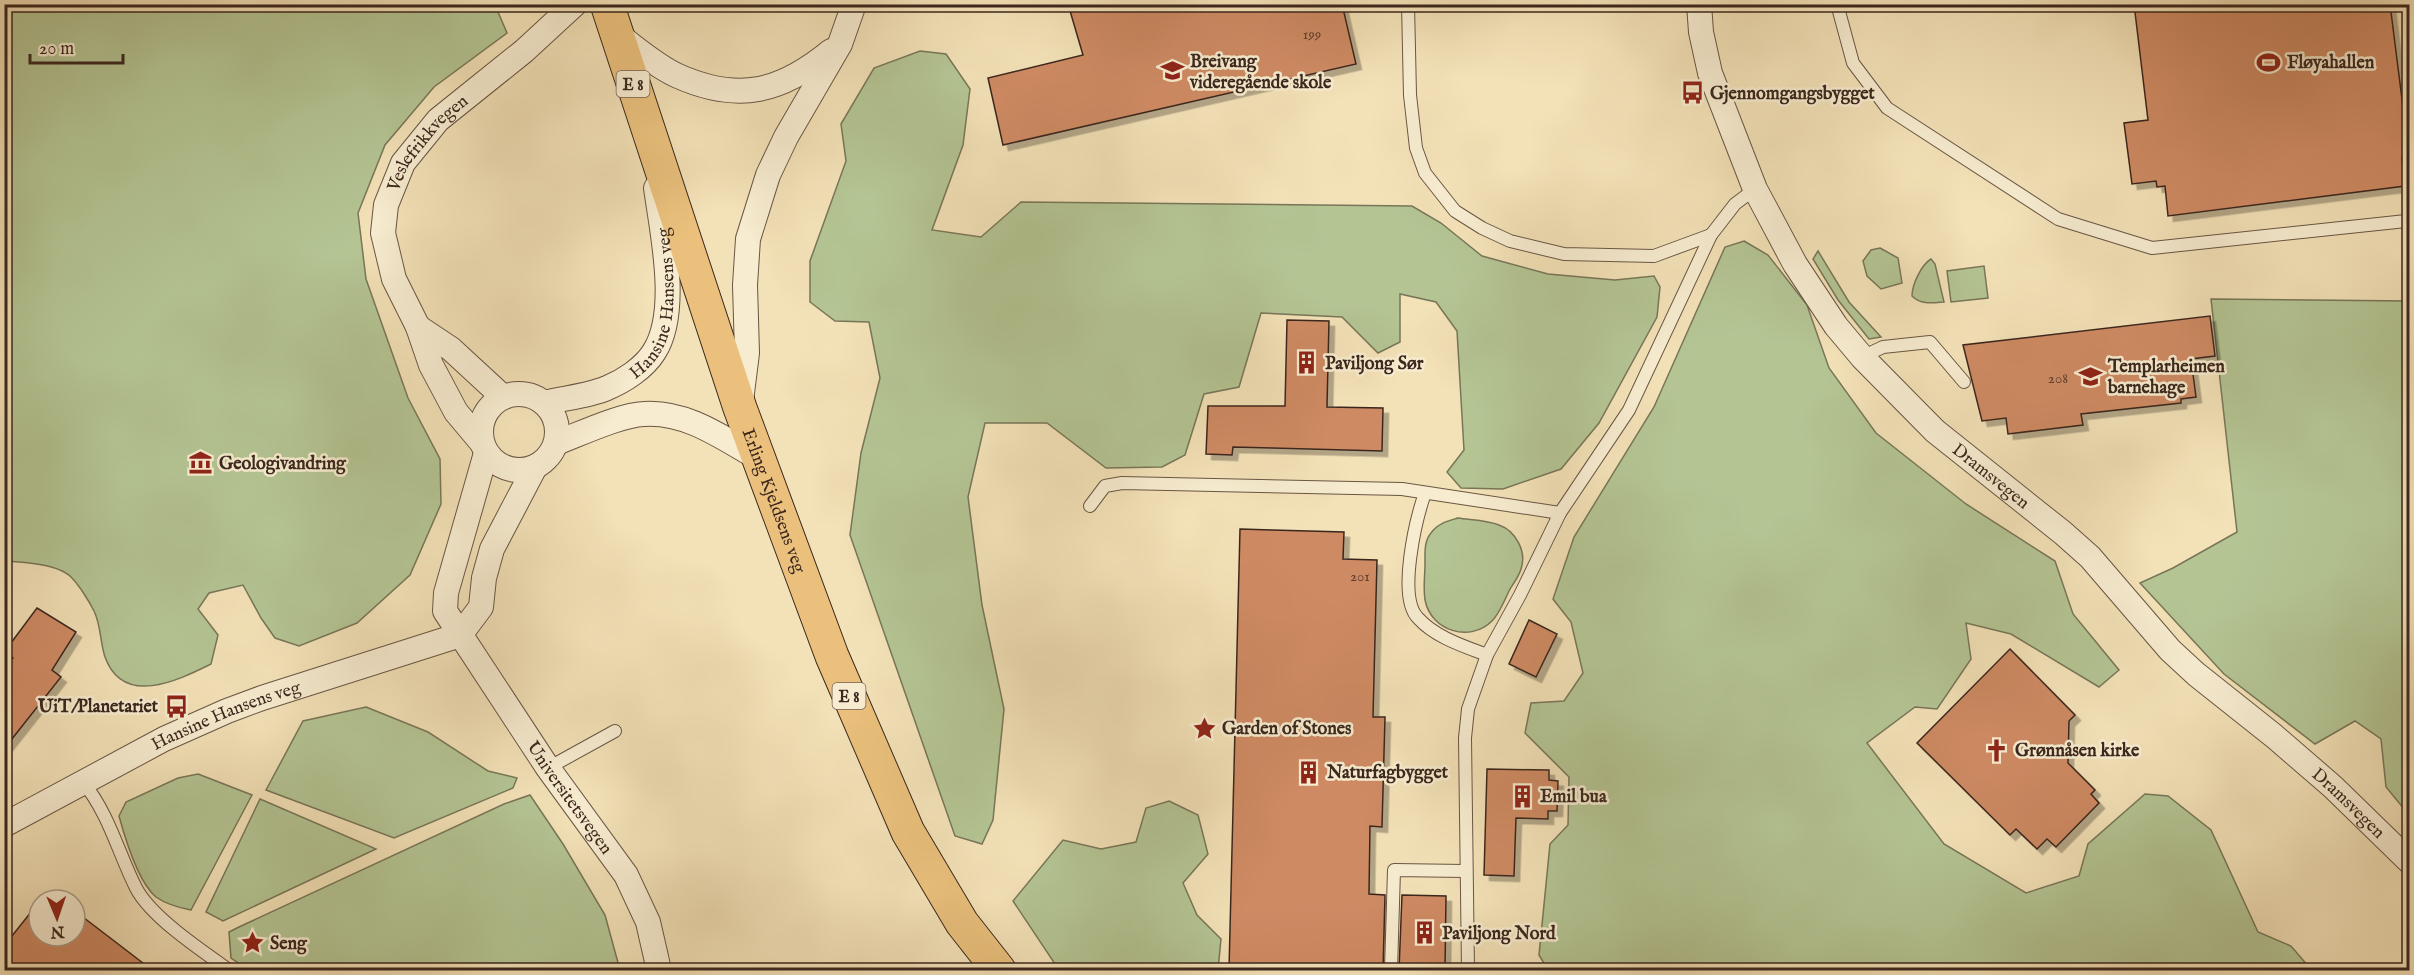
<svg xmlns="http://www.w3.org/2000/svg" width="2414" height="975" font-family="'IM FELL English',serif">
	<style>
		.green { fill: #b4c493; stroke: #787658; stroke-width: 1.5 }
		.building { fill: #ce8a64; stroke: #3b271e; stroke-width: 1.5; filter: url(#shadow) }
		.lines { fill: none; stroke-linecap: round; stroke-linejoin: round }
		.service-casing { stroke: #695644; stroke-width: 14 }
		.minor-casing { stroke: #695644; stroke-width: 26 }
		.trunk-casing { stroke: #3b271e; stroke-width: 35 }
		.service { stroke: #f7ecd0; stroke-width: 12 }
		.minor { stroke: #f7ecd0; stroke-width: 24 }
		.trunk { stroke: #eac07c; stroke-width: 33 }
		.labels { text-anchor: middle; stroke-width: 5; stroke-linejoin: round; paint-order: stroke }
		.number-label { font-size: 15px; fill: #604030 }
		.shield { fill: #f7ecd0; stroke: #736253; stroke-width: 1.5 }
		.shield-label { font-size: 16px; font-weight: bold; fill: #3b271e }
		.poi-label { font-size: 18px; font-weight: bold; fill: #3b271e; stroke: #f7ecd0; text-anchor: start }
		.street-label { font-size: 18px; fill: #3b271e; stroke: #f7ecd0 }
	</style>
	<defs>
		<filter id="shadow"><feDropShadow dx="5.5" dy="5.5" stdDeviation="0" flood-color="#0004"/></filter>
	</defs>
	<rect width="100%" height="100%" fill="#f3e1b7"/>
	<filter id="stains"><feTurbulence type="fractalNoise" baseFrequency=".00333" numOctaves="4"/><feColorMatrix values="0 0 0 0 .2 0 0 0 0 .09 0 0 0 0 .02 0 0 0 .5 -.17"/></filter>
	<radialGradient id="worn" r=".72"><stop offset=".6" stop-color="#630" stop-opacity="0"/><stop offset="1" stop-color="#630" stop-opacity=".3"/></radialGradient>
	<g class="green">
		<path d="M5 4 495 5 507 33 434 87 385 145 358 213 366 279 408 398 440 459 441 504 410 575 357 623 299 646 275 638 261 618 243 585 209 593 198 609 218 635 211 664C177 681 123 707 105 657 100 642 101 625 94 611 89 601 79 585 71 577 58 564 22 562 5 561Z"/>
		<polygon points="920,51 946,54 970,89 963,145 932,230 981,237 1021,202 1412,206 1441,223 1482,256 1548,274 1615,280 1654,276 1660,287 1657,317 1599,423 1561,469 1503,489 1461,488 1447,472 1464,450 1457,331 1436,302 1400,294 1400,342 1378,353 1342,317 1261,313 1239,387 1204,394 1185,455 1162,467 1106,468 1047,423 985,423 968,497 982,605 1004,709 993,820 982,844 955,836 850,535 861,453 880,378 869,322 835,321 810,302 810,261 846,161 841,124 874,68"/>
		<polygon points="1744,241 1768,255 1807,305 1829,368 1876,433 1966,504 2055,561 2073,614 2119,670 2099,687 2011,634 1966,623 1971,659 1937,709 1915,707 1867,743 1944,844 2026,893 2079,876 2088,844 2145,794 2168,796 2211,830 2258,932 2291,946 2309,967 2309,970 1548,970 1539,955 1550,844 1568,825 1569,777 1525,733 1531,703 1564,701 1583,673 1571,622 1553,599 1574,537 1654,407 1725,247"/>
		<polygon points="1880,248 1898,258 1902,283 1881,289 1867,276 1863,261 1871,250"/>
		<polygon points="1818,251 1849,302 1881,337 1869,339 1838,300 1813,259"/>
		<path d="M1931 259 1935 264 1944 302C1932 303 1921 305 1912 296 1912 285 1921 265 1931 259Z"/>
		<polygon points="1984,266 1988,298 1951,302 1947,271"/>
		<polygon points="2211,299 2409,301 2409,815 2386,787 2381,739 2355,721 2315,744 2224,674 2140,583 2173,568 2237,532"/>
		<path d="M1458 518C1471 520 1487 520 1499 525 1516 531 1527 552 1521 569 1519 576 1514 583 1510 589 1505 599 1500 613 1492 621 1470 643 1431 631 1425 600 1423 588 1425 575 1425 564 1425 553 1424 541 1431 533 1438 523 1448 521 1458 518Z"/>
		<polygon points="366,707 428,732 488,771 517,778 513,788 394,838 266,790 303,721"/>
		<path d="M198 774 252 795 191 910C180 908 166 904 156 897 138 882 125 838 119 816L126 802 178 778Z"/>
		<polygon points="530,795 563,844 605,915 620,970 249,970 231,958 229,932 239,927 504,804"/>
		<polygon points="260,799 376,849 223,921 206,912"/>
		<polygon points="1169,801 1198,815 1208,854 1183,883 1197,915 1221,939 1218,970 1059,970 1013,901 1063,840 1101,849 1136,842 1146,808"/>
	</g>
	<g class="building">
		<polygon points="1068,4 1342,4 1356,64 1003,145 988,78 1083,55"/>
		<polygon points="2134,4 2390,4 2409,155 2402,157 2405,186 2168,216 2165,186 2157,187 2156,181 2132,184 2124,123 2148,120"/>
		<polygon points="2210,316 2215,356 2191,359 2196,397 2181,399 2181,403 2081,414 2083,425 2008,434 2006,418 1982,421 1963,345"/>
		<polygon points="1287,320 1329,321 1327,407 1383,408 1382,451 1233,447 1232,455 1206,454 1208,406 1285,406"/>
		<polygon points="1240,529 1344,532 1343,559 1377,560 1373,717 1385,717 1382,827 1370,826 1369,894 1385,895 1383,970 1229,970"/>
		<polygon points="37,608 76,632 52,670 61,677 4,749 4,669 13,658 5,651"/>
		<polygon points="1529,620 1557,634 1536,677 1509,664"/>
		<polygon points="2010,649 2075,715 2069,721 2068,763 2095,790 2091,794 2099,803 2056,847 2047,839 2037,849 2016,829 2010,835 1917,743"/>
		<polygon points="1487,769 1549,770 1549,780 1558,781 1557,811 1548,811 1548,819 1516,818 1514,876 1484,875"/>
		<polygon points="1402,895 1446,896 1445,970 1399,970"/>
		<polygon points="39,902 39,936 75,936 75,911 152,970 4,970 4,946"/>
	</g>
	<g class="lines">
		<defs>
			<g id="service">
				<polyline points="1408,4 1410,95 1416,148 1425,173 1455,211 1482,228 1510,241 1564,254 1654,256 1711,235"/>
				<polyline points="1837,4 1853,63 1887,108 2058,219 2152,248 2406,221 2410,217"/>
				<polyline points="1862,357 1883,347 1930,342 1964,382"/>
				<path d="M1425 493C1416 519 1397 597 1418 618 1435 637 1463 646 1487 655"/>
				<polyline points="1090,506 1105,486 1122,483 1402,489 1560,513"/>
				<polyline points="548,768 615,731"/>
				<path d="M83 782C109 814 118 852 136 888 151 917 202 951 229 970"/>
				<polyline points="1391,970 1394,870 1465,871"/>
				<polyline points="1468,970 1465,738 1468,709 1487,655 1520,595 1560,513 1629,410 1711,235 1735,204 1755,189"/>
			</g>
			<g id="minor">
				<path id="s1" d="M1699 4 1701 32 1710 73 1755 189 1795 264 1836 326 1862 357 1935 431 2063 533 2090 557 2170 650 2196 674 2274 736 2333 787 2410 862"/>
				<path d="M617 34C636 48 656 66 678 76 739 103 781 92 831 51"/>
				<polyline points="418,327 451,349 503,397"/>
				<circle cx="519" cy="432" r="38"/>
				<polyline points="741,401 747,353 745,285 748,239 768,175 786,137 840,44 854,4"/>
				<path id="s2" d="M544 403C564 398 589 396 607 388 624 381 644 368 654 352 680 312 662 232 656 188"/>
				<path id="s3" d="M482 443 456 412 431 365 418 327 394 279 383 233 386 205 403 163 438 120 524 51 575 4"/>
				<path d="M556 443C580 434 620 415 644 414 686 411 723 438 758 458"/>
				<path id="s4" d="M486 453 446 593 445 611 548 768 626 875 648 922 659 970"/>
				<path id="s5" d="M4 825 164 739 227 711 262 698 460 635 481 607 484 578 492 549 535 467"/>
			</g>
			<g id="trunk">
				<path id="s6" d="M607 4 740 408 832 656 908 832 962 923 999 970"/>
			</g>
		</defs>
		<use href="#service" class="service-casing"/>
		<use href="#minor" class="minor-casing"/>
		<use href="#trunk" class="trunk-casing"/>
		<use href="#service" class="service"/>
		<use href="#minor" class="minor"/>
		<use href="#trunk" class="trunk"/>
	</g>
	<defs>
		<symbol id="stadium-bare" viewBox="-9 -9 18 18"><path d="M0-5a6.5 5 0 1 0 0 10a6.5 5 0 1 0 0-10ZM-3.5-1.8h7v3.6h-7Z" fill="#8f2418" stroke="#f7ecd0" stroke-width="2.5" paint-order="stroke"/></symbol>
		<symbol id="school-bare" viewBox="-9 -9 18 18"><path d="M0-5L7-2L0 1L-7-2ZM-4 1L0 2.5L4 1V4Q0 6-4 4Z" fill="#8f2418" stroke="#f7ecd0" stroke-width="2.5" paint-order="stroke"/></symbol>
		<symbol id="bus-bare" viewBox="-9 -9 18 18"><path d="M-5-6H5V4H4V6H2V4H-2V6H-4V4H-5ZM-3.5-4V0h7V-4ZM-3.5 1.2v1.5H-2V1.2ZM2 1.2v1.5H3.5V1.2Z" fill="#8f2418" stroke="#f7ecd0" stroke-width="2.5" paint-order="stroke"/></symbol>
		<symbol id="building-bare" viewBox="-9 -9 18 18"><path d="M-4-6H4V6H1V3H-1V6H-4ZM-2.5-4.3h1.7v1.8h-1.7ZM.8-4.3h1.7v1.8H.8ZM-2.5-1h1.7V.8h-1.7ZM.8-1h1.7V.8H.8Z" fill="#8f2418" stroke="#f7ecd0" stroke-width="2.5" paint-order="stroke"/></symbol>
		<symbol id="museum-bare" viewBox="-9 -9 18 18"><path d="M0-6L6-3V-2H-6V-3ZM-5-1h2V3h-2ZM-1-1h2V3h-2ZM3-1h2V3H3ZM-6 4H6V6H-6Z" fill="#8f2418" stroke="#f7ecd0" stroke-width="2.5" paint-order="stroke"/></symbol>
		<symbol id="sight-bare" viewBox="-9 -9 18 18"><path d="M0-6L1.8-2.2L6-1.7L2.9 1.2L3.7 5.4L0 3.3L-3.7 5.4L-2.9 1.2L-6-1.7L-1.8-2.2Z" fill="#8f2418" stroke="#f7ecd0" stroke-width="2.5" paint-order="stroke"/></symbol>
		<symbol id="church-bare" viewBox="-9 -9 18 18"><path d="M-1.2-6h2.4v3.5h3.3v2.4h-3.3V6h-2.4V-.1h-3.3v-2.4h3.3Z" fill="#8f2418" stroke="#f7ecd0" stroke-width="2.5" paint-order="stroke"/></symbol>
	</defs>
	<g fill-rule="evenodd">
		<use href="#stadium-bare" x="2252" y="46" width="33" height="33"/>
		<use href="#school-bare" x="1156" y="54" width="33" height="33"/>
		<use href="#bus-bare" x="1676" y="76" width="33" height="33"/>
		<use href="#building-bare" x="1290" y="346" width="33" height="33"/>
		<use href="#school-bare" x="2074" y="360" width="33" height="33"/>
		<use href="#museum-bare" x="184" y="446" width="33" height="33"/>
		<use href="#bus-bare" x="160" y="690" width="33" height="33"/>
		<use href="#sight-bare" x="1188" y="712" width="33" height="33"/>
		<use href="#church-bare" x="1980" y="734" width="33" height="33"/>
		<use href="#building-bare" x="1292" y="756" width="33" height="33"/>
		<use href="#building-bare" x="1506" y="780" width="33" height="33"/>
		<use href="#building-bare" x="1408" y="916" width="33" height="33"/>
		<use href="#sight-bare" x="236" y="926" width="33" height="33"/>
	</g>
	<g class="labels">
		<g class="number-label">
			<text x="1312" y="39">199</text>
			<text x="2058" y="383">208</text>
			<text x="1360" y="581">201</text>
		</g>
		<g class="shield">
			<rect x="616.5" y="71" width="33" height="26" rx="4.5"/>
			<rect x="832.5" y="683" width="33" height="26" rx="4.5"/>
		</g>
		<g class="shield-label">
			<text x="633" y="90">E 8</text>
			<text x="849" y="702">E 8</text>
		</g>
		<g class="poi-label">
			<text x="1190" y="67">Breivang<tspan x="1190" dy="21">videregående skole</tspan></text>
			<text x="2287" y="68">Fløyahallen</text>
			<text x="1710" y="99">Gjennomgangsbygget</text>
			<text x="1325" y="369">Paviljong Sør</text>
			<text x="2108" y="372">Templarheimen<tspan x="2108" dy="21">barnehage</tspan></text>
			<text x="219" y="469">Geologivandring</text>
			<text x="158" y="712" text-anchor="end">UiT/Planetariet</text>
			<text x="1222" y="734">Garden of Stones</text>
			<text x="2015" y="756">Grønnåsen kirke</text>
			<text x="1327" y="778">Naturfagbygget</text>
			<text x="1540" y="802">Emil bua</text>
			<text x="1442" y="939">Paviljong Nord</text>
			<text x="270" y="949">Seng</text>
		</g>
		<g class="street-label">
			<text dy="6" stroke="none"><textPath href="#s3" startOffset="339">Veslefrikkvegen</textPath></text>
			<text dy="6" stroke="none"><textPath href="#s2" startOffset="172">Hansine Hansens veg</textPath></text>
			<text dy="6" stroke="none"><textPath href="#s1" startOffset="570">Dramsvegen</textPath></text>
			<text dy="6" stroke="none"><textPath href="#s6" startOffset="524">Erling Kjeldsens veg</textPath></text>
			<text dy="6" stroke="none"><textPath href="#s5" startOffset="248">Hansine Hansens veg</textPath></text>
			<text dy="6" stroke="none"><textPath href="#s4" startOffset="388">Universitetsvegen</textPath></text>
			<text dy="6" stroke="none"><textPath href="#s1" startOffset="1056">Dramsvegen</textPath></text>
		</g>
	</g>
	<rect width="2414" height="975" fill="none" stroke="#f3e1b7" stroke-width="24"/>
	<rect x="6" y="6" width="2402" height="963" fill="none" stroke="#3b271e" stroke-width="3"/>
	<rect x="12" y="12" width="2390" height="951" fill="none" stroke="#3b271e" stroke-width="1.5"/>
	<g transform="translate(57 918) rotate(178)"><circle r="28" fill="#f7ecd0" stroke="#ac9d89" stroke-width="1.5"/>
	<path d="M0-4.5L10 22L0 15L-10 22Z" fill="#8f2418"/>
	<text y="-9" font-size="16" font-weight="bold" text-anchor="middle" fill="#3b271e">N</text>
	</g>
	<path d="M30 54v9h93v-9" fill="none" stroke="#3b271e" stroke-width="3"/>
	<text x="39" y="54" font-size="18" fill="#3b271e" stroke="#f7ecd0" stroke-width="4.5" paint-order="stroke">20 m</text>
	<rect width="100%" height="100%" filter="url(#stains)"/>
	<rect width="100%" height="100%" fill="url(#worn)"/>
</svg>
